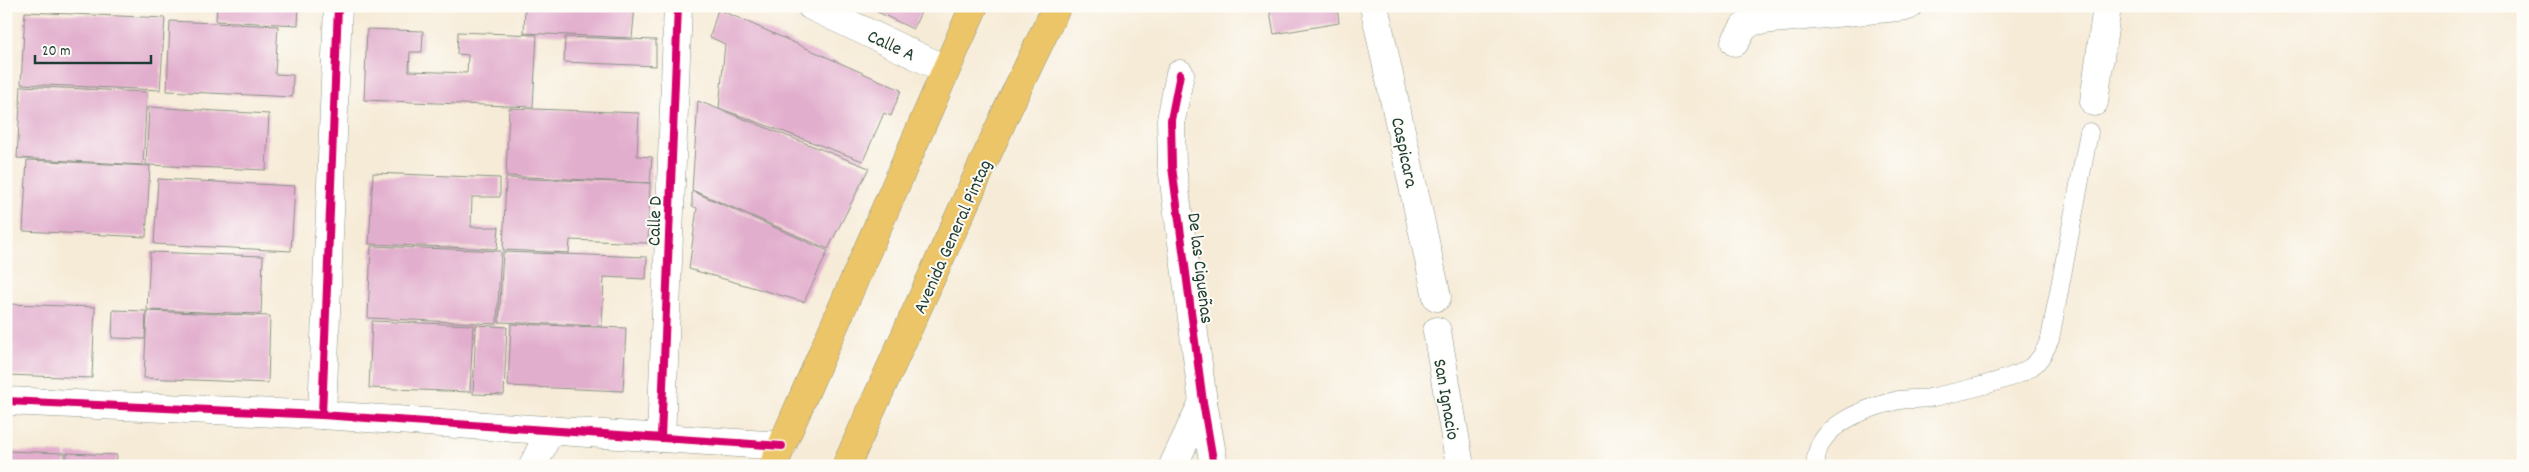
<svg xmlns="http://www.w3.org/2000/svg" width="2529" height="472" font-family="Dekko,sans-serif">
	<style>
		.building { fill: #e2aecd }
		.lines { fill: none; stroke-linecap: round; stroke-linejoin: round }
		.lane-casing { stroke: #8a9486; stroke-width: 19 }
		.street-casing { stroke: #8a9486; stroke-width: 29 }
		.highway-casing { stroke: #8a9486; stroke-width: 29 }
		.lane { stroke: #fff; stroke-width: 18 }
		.street { stroke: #fff; stroke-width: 28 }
		.highway { stroke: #edc569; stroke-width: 28 }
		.cycleway-casing { stroke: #fdfcf7; stroke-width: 11 }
		.cycleway { stroke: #d6006c; stroke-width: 8 }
		.labels { text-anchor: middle; stroke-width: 4; stroke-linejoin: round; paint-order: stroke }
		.street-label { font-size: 19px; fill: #1f3d34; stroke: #fdfcf7 }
	</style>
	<rect width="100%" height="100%" fill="#fdfcf7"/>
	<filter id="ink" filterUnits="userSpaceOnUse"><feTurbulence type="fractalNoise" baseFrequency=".02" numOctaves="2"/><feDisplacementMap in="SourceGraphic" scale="10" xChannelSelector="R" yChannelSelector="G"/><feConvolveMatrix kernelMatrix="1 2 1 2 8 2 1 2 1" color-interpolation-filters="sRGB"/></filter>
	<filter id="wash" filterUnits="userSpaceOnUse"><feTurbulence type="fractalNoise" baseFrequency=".0096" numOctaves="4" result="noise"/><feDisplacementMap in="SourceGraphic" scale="20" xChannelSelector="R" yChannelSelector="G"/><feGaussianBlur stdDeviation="1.12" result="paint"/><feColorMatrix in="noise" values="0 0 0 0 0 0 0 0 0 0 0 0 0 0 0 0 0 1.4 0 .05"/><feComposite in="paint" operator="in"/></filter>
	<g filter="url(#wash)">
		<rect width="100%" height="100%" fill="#f6ebd7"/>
		<g id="blocks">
			<g class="building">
				<polygon points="217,6 299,6 298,25 216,21"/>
				<polygon points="525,6 635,6 632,38 524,33"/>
				<polygon points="865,6 924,6 913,29"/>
				<polygon points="1269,6 1337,6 1339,23 1274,34"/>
				<polygon points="718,9 901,90 891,116 884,113 863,161 719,108 725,44 710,37"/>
				<polygon points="25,12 165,18 160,90 21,84"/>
				<polygon points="170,21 278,26 275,74 293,75 292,97 167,91"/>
				<polygon points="367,29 423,31 422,52 410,52 409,71 467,73 468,55 457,54 458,32 537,35 533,107 364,100"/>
				<polygon points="565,37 656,40 656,66 564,62"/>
				<polygon points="21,86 147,92 143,165 17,158"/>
				<polygon points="698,101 869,168 828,249 692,190"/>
				<polygon points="149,107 269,114 266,170 146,165"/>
				<polygon points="509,108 639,113 637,156 652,157 650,183 506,176"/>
				<polygon points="27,160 150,166 146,237 23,231"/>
				<polygon points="373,173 500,178 500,197 472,197 471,227 499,227 497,249 369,244"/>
				<polygon points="506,178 650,183 648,243 570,240 569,253 503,250"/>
				<polygon points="158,179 295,186 291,251 154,244"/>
				<polygon points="692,191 828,251 804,302 689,269 697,208 692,206"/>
				<polygon points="371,246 501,251 497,324 368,318"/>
				<polygon points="150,252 263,256 261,314 147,310"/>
				<polygon points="503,252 647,257 646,279 604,277 602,326 499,322"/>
				<polygon points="9,304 95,307 92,378 6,375"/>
				<polygon points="113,310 146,311 145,339 112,338"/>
				<polygon points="147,311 270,316 268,383 144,378"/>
				<polygon points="372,321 473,325 470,392 369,388"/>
				<polygon points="511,324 626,328 623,391 508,386"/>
				<polygon points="476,325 507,327 504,395 473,394"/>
				<polygon points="6,451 65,453 65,466 6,466"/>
				<polygon points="67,453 117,455 116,466 67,466"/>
			</g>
		</g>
	</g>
	<g filter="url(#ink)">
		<use href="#blocks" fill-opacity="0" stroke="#8a9486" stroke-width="1"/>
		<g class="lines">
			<defs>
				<path id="lane" d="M1816 466C1813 426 1864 409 1895 401 1906 398 1918 400 1929 398 1953 393 2014 380 2031 367 2041 360 2045 350 2050 339L2089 132"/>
				<g id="street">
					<polyline points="811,6 945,69"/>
					<polyline points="1374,6 1437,297"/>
					<polyline points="1735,42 1744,27 1753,21 1908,6"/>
					<polyline points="1180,74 1171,120 1172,167 1203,402 1214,466"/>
					<polyline points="2094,102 2107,6"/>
					<polyline points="1437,331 1460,466"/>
					<polyline points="6,401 322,415 782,446"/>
					<polyline points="322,415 338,6"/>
					<polyline points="661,438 678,6"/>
					<polyline points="533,466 550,430"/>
					<polyline points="1173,466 1203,402"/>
				</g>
				<g id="highway">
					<polyline points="773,466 974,6"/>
					<polyline points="846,466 1010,104 1057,6"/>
				</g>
			</defs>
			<use href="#lane" class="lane-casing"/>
			<use href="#street" class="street-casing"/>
			<use href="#highway" class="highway-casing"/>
			<use href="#lane" class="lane"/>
			<use href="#street" class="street"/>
			<use href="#highway" class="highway"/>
			<defs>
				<g id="cycleway">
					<polyline points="1180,74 1171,120 1172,167 1203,402 1214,466"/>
					<polyline points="6,401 322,415 782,446"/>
					<polyline points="322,415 338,6"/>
					<polyline points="661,438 678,6"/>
				</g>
			</defs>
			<use href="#cycleway" class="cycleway-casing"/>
			<use href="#cycleway" class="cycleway"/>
		</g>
	</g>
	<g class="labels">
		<g class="street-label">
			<text transform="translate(892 44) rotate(25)" y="7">Calle A</text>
			<text transform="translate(1406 152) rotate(78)" y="7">Caspicara</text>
			<text transform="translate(653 221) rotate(-88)" y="7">Calle D</text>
			<text transform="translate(951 236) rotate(-66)" y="7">Avenida General Pintag</text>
			<text transform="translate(1202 268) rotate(83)" y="7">De las Cigueñas</text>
			<text transform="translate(1448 399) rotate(80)" y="7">San Ignacio</text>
		</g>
	</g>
	<rect width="2529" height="472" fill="none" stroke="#fdfcf7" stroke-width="25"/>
	<path d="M35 55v8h116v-8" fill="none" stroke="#1f3d34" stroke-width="2.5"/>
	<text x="42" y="55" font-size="15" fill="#1f3d34" stroke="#fdfcf7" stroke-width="4" paint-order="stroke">20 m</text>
</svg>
